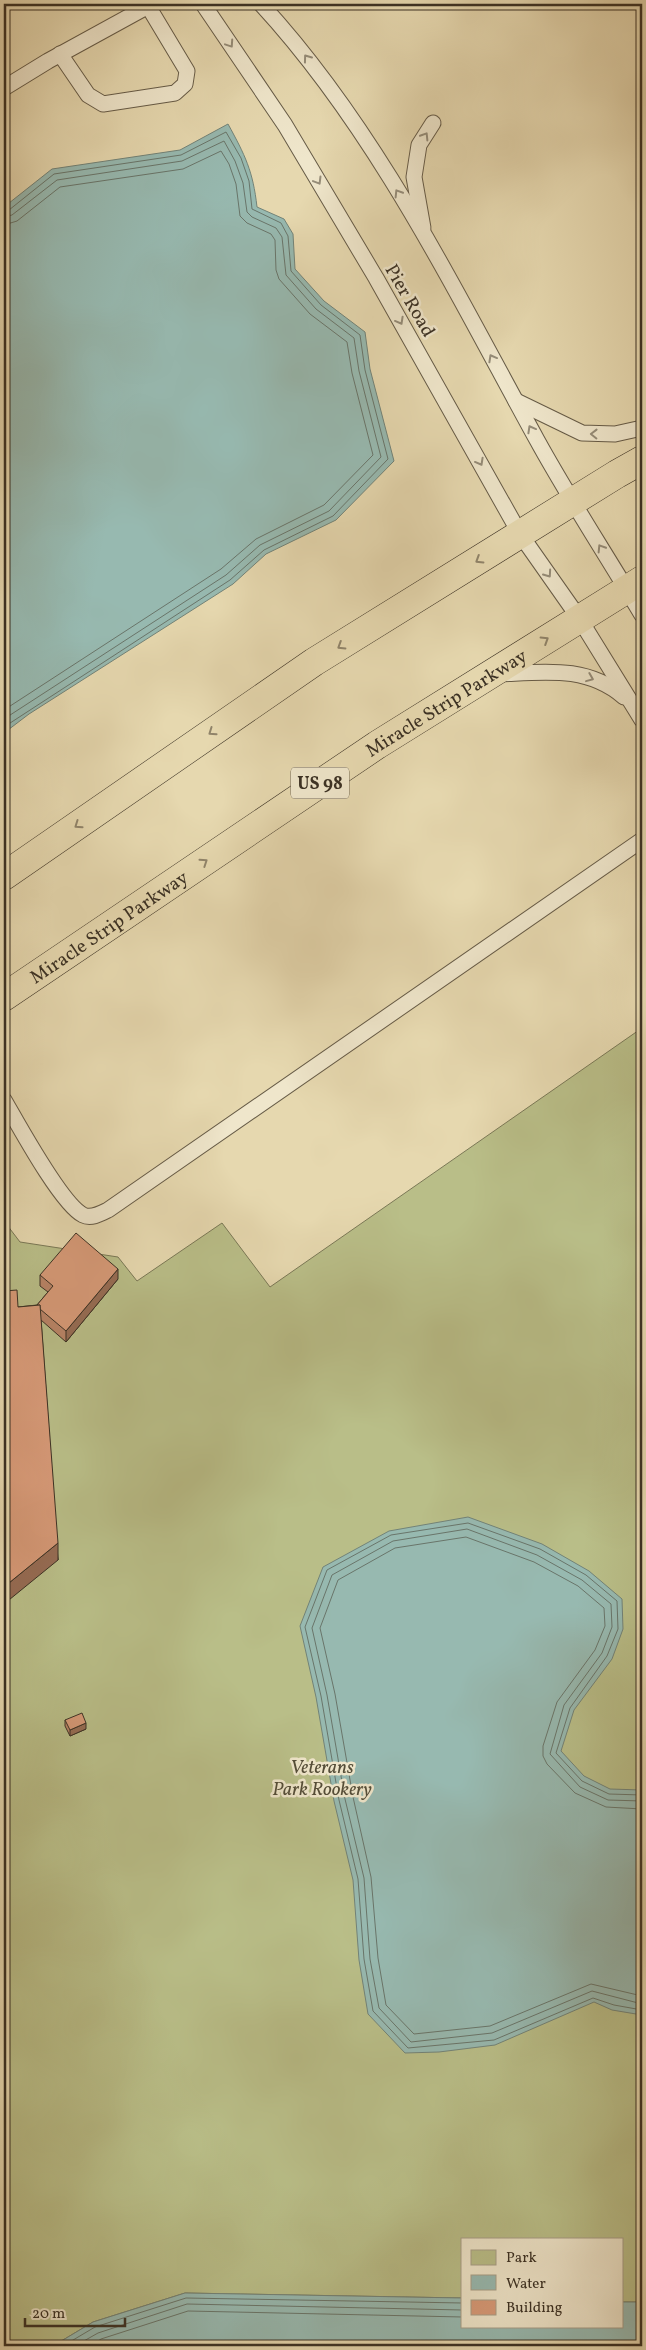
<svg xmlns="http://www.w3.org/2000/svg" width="646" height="2350" font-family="Vollkorn,serif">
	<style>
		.green { fill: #b9be88; stroke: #7a7856 }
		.water { fill: #97b9b0; stroke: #728378 }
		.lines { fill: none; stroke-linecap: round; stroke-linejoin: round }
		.shore { stroke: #69756a; stroke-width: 1 }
		.service-casing { stroke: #665b47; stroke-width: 17 }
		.trunk-casing { stroke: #3b3124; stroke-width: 29 }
		.service { stroke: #efe6cb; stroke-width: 15 }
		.trunk { stroke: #e6d8af; stroke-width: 28 }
		.wall { fill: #b98467; stroke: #3b3124 }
		.shaded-wall { fill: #966c54; stroke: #3b3124 }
		.building { fill: #d79a78; stroke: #3b3124 }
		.oneway { stroke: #958c78 }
		.oneway2 { stroke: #90846a }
		.labels { text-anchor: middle; stroke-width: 5; stroke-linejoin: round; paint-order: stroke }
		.shield { fill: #efe6cb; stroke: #716756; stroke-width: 1 }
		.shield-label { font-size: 18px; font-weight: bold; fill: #3b3124 }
		.street-label { font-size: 19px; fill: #3b3124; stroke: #efe6cb }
		.park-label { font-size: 19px; font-style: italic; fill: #544d38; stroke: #efe6cb }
	</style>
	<rect width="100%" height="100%" fill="#e6d8af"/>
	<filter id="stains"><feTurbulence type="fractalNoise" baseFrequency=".004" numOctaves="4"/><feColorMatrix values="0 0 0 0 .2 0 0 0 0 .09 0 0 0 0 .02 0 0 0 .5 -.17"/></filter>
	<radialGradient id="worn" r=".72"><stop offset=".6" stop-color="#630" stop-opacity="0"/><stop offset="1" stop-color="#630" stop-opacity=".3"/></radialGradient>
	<polygon class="green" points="642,1028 642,2302 622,2302 622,2239 462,2239 462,2298 185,2293 93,2322 53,2346 4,2346 4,1221 20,1242 118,1257 137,1281 222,1223 270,1287"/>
	<g class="water">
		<path d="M228 124C245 155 253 171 257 207L284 219 293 234 295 269 324 301 365 332 370 369 394 461 336 520 266 554 233 584 29 714 4 733V207L52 169 180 150Z"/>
		<polygon points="468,1517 542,1544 589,1571 622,1599 623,1629 612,1659 574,1710 561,1751 584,1776 610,1789 642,1790 642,2015 612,2010 594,2002 495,2045 439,2052 405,2053 368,2014 359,1960 353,1880 334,1801 316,1697 300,1626 323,1567 389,1531"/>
		<polygon points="185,2293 462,2298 462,2326 622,2326 622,2302 642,2302 642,2346 53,2346 93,2322"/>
	</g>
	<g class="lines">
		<g class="shore">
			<polyline points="4,211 9,210 54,174 181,155 226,132 241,158 249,181 252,209 281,223 288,236 291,271 321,305 360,335 365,370 388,459 333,516 264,550 230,580 4,727"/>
			<polyline points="4,217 12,215 57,180 182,161 224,141 235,161 243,183 247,212 252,217 276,228 282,237 286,275 316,309 354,338 359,371 381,457 329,511 260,545 226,575 4,719"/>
			<polyline points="4,225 17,221 60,187 183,169 221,151 229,164 236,184 240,216 247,223 271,234 275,240 276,270 279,279 310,314 347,342 352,373 373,455 324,505 256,539 221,569 4,710"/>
			<polyline points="642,1795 609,1794 582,1781 556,1753 570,1708 607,1656 618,1629 617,1601 586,1575 540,1549 468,1523 391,1535 327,1570 305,1627 321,1696 339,1800 358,1879 364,1959 373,2011 408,2048 494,2040 593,1998 614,2005 642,2010"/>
			<polyline points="642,1801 608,1800 580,1787 550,1754 564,1705 602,1653 612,1627 611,1604 582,1580 537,1555 467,1529 393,1541 332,1575 312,1628 327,1695 345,1799 364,1878 370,1959 379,2008 411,2042 492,2033 592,1991 642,2004"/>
			<polyline points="642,1809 606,1807 575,1793 547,1764 543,1756 543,1746 557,1702 595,1650 605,1626 604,1608 578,1586 534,1562 466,1537 395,1548 338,1580 320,1628 335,1694 353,1797 371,1877 378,1958 386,2005 414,2034 490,2026 591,1984 642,1996"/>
			<polyline points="63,2346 95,2327 186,2298 462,2303"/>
			<polyline points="75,2346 98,2333 187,2304 462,2310"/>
			<polyline points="90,2346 101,2339 188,2311 462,2317"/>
		</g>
		<defs>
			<g id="service">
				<polyline points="203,4 285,125 376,278 520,534 579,618 642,720"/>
				<path d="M261 4C377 130 455 291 537 440 570 500 607 556 642 615"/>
				<polyline points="60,54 88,95 103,104 175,93 185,84 187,71 148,6"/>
				<polyline points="4,88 48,61 152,4"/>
				<polyline points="423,228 414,177 419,145 433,123"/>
				<polyline points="516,401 582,433 615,434 642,428"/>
				<path d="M499 674C544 672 587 665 624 697"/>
				<path d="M4 1100C18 1124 61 1204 83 1215 91 1219 100 1214 108 1210L642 840"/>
			</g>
			<g id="trunk">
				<polyline points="4,876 314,662 617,474 642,460"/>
				<path id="s1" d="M4 997 377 745 642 580"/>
			</g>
		</defs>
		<use href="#service" class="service-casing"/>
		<use href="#trunk" class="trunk-casing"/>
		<use href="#service" class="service"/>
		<use href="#trunk" class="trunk"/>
	</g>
	<g class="wall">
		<polygon points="40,1275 118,1279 66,1342 41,1320 58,1560 18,1307 37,1305 48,1292 40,1286"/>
		<polygon points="65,1720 86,1729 70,1736 65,1726"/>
	</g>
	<g class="shaded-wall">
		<polygon points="118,1269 118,1279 66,1342 66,1331"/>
		<polygon points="58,1543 58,1560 4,1604 4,1587"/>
		<polygon points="86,1723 86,1729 70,1736 70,1730"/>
	</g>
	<g class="building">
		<polygon points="76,1233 118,1269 66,1331 40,1309 40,1305 37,1305 53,1286 40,1275"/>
		<polygon points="17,1290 18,1307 40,1305 58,1543 4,1587 4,1291"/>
		<polygon points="82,1713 86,1723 70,1730 65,1720"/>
	</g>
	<defs><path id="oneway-chevron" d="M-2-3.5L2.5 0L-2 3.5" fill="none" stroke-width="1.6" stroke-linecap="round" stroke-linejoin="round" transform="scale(1.25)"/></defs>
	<g class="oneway">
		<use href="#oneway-chevron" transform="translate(230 44) rotate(56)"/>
		<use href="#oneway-chevron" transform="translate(307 58) rotate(-126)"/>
		<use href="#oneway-chevron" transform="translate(425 136) rotate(-58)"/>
		<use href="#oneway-chevron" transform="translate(318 181) rotate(59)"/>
		<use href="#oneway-chevron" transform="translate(398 193) rotate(-122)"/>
		<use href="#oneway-chevron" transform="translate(400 321) rotate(61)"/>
		<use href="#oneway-chevron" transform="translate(492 358) rotate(-119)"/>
		<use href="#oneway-chevron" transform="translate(531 429) rotate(-119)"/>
		<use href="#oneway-chevron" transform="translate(594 434) rotate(-179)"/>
		<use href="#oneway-chevron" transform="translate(480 462) rotate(61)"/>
		<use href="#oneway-chevron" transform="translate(601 548) rotate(-122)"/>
		<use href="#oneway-chevron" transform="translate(548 574) rotate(55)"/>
		<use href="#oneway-chevron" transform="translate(590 678) rotate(22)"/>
	</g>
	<g class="oneway2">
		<use href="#oneway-chevron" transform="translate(479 560) rotate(148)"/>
		<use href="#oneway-chevron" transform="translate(545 640) rotate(-32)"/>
		<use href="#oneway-chevron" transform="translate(341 646) rotate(148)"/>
		<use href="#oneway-chevron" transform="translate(212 732) rotate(145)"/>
		<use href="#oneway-chevron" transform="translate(78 825) rotate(145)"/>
		<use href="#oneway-chevron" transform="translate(204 862) rotate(-34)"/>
	</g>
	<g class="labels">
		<rect class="shield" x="291" y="767.5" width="58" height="31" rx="4"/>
		<g class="shield-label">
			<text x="320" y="789">US 98</text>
		</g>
		<g class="street-label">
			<text transform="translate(411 300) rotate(60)" y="7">Pier Road</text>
			<text dy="7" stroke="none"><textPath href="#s1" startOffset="531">Miracle Strip Parkway</textPath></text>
			<text dy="7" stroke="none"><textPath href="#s1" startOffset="126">Miracle Strip Parkway</textPath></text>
		</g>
		<g class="park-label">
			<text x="322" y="1773">Veterans<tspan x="322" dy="22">Park Rookery</tspan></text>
		</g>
	</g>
	<rect width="646" height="2350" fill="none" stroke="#e6d8af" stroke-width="20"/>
	<rect x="5" y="5" width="636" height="2340" fill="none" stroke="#3b3124" stroke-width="2.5"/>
	<rect x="10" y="10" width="626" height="2330" fill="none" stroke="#3b3124"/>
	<rect x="461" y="2238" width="162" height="90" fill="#efe6cb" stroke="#a79e88"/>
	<rect x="471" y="2250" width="25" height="15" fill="#b9be88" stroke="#a79e88"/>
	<text x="506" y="2262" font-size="15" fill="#3b3124">Park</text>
	<rect x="471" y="2275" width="25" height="15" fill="#97b9b0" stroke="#a79e88"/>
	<text x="506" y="2288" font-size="15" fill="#3b3124">Water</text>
	<rect x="471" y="2300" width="25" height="15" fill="#d79a78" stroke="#a79e88"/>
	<text x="506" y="2312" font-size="15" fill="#3b3124">Building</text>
	<path d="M25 2318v8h100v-8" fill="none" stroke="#3b3124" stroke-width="2.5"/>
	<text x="32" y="2318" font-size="15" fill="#3b3124" stroke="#efe6cb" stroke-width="4" paint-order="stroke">20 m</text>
	<rect width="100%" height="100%" filter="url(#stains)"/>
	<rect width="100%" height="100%" fill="url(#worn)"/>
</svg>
